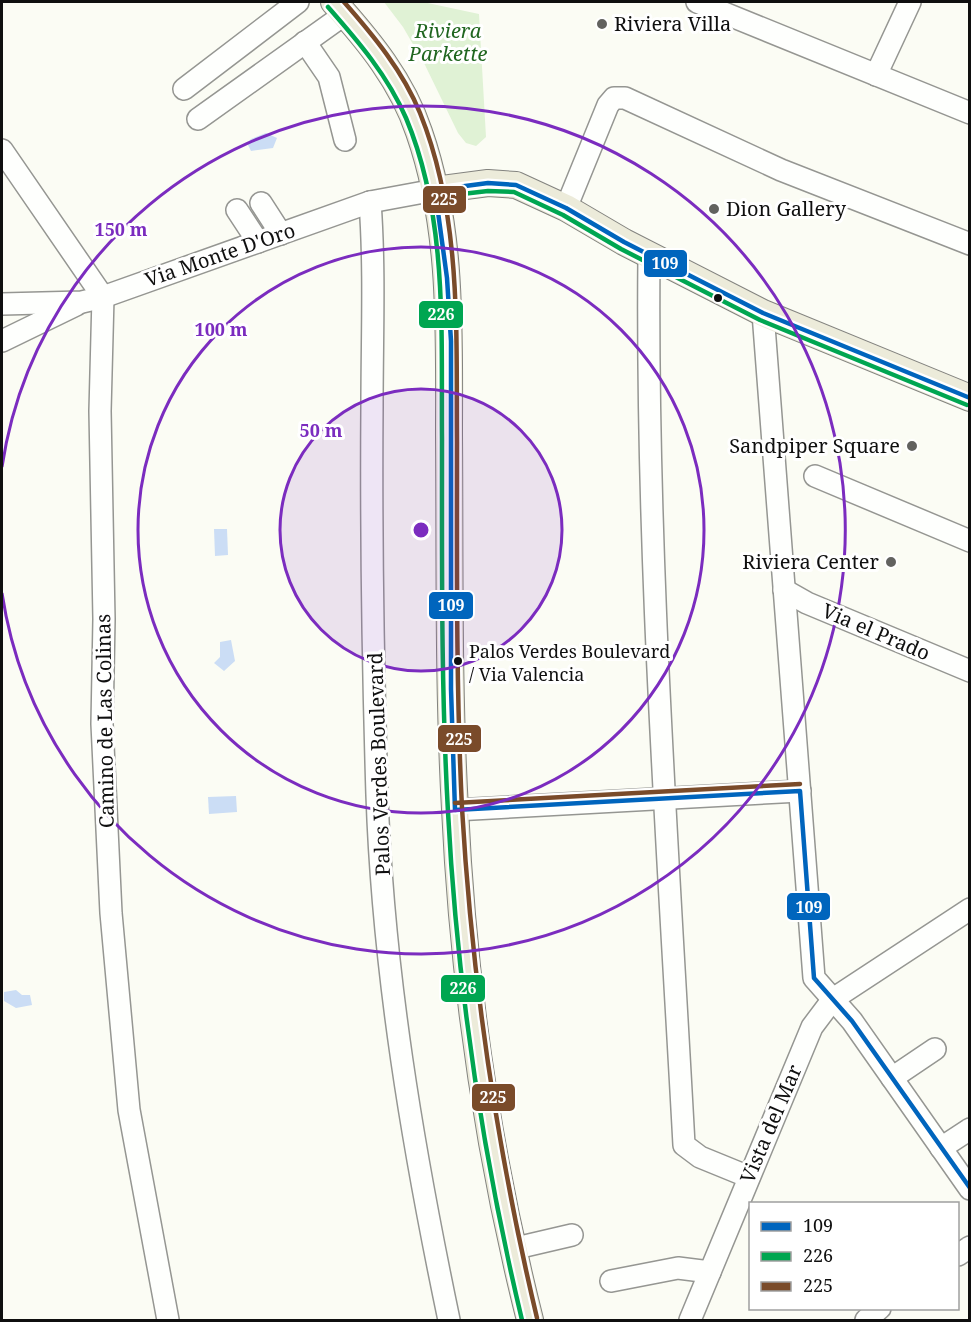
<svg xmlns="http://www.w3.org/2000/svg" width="971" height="1322" font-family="'Noto Serif',serif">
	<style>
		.green { fill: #e0f2d5 }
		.water { fill: #cbddf5 }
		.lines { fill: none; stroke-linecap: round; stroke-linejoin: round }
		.minor-casing { stroke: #959692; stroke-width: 24 }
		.major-casing { stroke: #83837f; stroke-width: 28 }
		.minor { stroke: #fefffd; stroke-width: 21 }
		.major { stroke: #ecebda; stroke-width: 26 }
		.bus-1-casing { stroke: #fff; stroke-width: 9 }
		.bus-2-casing { stroke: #fff; stroke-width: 9 }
		.bus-3-casing { stroke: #fff; stroke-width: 9 }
		.bus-1 { stroke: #0065bd; stroke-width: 4.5 }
		.bus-2 { stroke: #00a651; stroke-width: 4.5 }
		.bus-3 { stroke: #7a4b2a; stroke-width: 4.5 }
		.ring { fill: none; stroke: #7b2cbf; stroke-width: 3 }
		.poi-dot { fill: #62625f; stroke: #fff; stroke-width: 2 }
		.bus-dot { fill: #0f0f0f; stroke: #fff; stroke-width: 2 }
		.labels { text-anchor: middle; stroke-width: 6; stroke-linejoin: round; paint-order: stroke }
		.bus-label { font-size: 18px; fill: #0f0f0f; stroke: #fff; text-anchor: start }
		.poi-label { font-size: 20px; fill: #0f0f0f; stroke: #fff; text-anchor: start }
		.park-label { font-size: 20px; font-style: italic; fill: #206620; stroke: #fff }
		.street-label { font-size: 20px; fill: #0f0f0f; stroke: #fff }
		.centre { fill: #7b2cbf; stroke: #fff; stroke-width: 3 }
		.ring-label { font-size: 18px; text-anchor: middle; font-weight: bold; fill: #7b2cbf; stroke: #fff; stroke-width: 6; stroke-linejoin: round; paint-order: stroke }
		.line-badge { stroke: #fff; stroke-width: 2 }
		.badge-label { font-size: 16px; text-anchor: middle; font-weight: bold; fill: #fff }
	</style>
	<rect width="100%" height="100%" fill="#fbfcf4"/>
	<polygon class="green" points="384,2 423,2 479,14 486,137 476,146 466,143 458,133 425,65 403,27"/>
	<g class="water">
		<polygon points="266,133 277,138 273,148 251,151 247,143 251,139"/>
		<polygon points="214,529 227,529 228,555 215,556"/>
		<polygon points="231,640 235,661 224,671 214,663 220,657 220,642"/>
		<polygon points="236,796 237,812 209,814 208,797"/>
		<polygon points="16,990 22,995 30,995 32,1005 16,1008 4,1001 4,992"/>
	</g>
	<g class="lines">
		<defs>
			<g id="minor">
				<polyline points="697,2 970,113"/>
				<polyline points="305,42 329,77 345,140"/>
				<polyline points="876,75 910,2"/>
				<polyline points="184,89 298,2"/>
				<polyline points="198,119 345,14"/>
				<polyline points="2,150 103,297 100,411 104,619 102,724 111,913 129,1110 168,1320"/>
				<path d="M370 202C375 270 372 338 372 406 371 535 373 666 377 795 383 972 413 1148 449 1320"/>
				<polyline points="261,203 281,234"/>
				<polyline points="566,208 608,105 614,98 625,98 781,170 970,244"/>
				<polyline points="237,210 258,242"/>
				<path d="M649 255C646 552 668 848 684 1145L700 1157 749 1177"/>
				<polyline points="2,304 82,302 103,297 370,202 435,190"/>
				<polyline points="763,313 814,978 852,1021 970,1189"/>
				<polyline points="2,341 76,305"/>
				<polyline points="815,476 970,541"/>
				<polyline points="784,590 807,603 970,671"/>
				<polyline points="455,810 800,791"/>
				<polyline points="892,1078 935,1049"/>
				<polyline points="941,1148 970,1129"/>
				<polyline points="512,1249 572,1235"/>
				<polyline points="958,1255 970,1247"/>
				<polyline points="611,1281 678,1268 710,1272"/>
				<polyline points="690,1320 812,1027 833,999 970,909"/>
				<polyline points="866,1320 880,1308"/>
			</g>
			<g id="major">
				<path d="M334 2C369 41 402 81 419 132 453 229 449 333 449 435 450 560 448 685 455 809 463 982 488 1153 530 1320"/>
				<polyline points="435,190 488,183 516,185 566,208 624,242 763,313 970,398"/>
			</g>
		</defs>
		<use href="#minor" class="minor-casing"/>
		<use href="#major" class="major-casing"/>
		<use href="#minor" class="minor"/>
		<use href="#major" class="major"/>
		<defs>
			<polyline id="bus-1" points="970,398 763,313 624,242 566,208 516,185 488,183 435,190 447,278 451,341 451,689 455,810 800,791 814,978 852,1021 970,1188"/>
			<g id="bus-2">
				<path d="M328 7C358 41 388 76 406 118 448 218 441 332 442 439 442 563 441 688 448 812 457 984 482 1153 522 1320"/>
				<polyline points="436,197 488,191 514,192 563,215 621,249 760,320 967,405"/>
			</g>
			<g id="bus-3">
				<path d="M344 2C373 35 403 71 420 113 462 217 456 332 457 442 457 564 456 686 462 808 472 981 497 1150 537 1318"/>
				<polyline points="455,803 800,784"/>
			</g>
		</defs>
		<use href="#bus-1" class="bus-1-casing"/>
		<use href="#bus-2" class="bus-2-casing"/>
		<use href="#bus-3" class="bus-3-casing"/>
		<use href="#bus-1" class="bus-1"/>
		<use href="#bus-2" class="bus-2"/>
		<use href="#bus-3" class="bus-3"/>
	</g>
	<circle cx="421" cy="530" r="141" fill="#7b2cbf" fill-opacity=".12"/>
	<g class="ring">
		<circle cx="421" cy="530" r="141"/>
		<circle cx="421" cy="530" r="283"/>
		<path d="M2 467A424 424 0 1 1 2 593"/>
	</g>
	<g class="poi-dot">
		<circle cx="602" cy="24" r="6"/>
		<circle cx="714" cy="209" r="6"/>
		<circle cx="912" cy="446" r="6"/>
		<circle cx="891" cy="562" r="6"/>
	</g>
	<g class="bus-dot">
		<circle cx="718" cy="298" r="5"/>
		<circle cx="458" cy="661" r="5"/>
	</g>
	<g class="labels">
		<g class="bus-label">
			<text x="469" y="658">Palos Verdes Boulevard<tspan x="469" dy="23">/ Via Valencia</tspan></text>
		</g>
		<g class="poi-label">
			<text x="614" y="31">Riviera Villa</text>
			<text x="726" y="216">Dion Gallery</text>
			<text x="900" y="453" text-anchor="end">Sandpiper Square</text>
			<text x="879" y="569" text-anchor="end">Riviera Center</text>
		</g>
		<g class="park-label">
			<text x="448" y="38">Riviera<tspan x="448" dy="23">Parkette</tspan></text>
		</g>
		<g class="street-label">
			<text transform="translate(220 255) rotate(-19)" y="7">Via Monte D'Oro</text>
			<text transform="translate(876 632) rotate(23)" y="7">Via el Prado</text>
			<text transform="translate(105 721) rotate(-91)" y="7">Camino de Las Colinas</text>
			<text transform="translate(379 764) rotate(-92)" y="7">Palos Verdes Boulevard</text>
			<text transform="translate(771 1124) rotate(-67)" y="7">Vista del Mar</text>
		</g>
	</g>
	<circle cx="421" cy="530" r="9" class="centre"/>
	<g class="ring-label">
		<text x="121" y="236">150 m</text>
		<text x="221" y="336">100 m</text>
		<text x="321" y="437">50 m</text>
	</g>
	<g class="line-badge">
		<rect x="422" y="185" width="45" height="29" rx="6" fill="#7a4b2a"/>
		<rect x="643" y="249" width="45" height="29" rx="6" fill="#0065bd"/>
		<rect x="418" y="300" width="46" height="29" rx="6" fill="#00a651"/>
		<rect x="428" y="591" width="46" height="29" rx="6" fill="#0065bd"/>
		<rect x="437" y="724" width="45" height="29" rx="6" fill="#7a4b2a"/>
		<rect x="786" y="892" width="45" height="29" rx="6" fill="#0065bd"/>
		<rect x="440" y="974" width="46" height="29" rx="6" fill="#00a651"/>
		<rect x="471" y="1083" width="45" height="29" rx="6" fill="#7a4b2a"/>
	</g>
	<g class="badge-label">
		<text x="444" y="205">225</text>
		<text x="665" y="269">109</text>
		<text x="441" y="320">226</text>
		<text x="451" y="611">109</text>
		<text x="459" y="745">225</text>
		<text x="809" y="913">109</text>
		<text x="463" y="994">226</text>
		<text x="493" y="1103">225</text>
	</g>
	<rect width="971" height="1322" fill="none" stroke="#0f0f0f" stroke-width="6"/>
	<rect x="749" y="1202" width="210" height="108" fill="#ffffff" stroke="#9f9f9f" stroke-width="1.5"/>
	<rect x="761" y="1222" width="30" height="9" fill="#0065bd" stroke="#9f9f9f" stroke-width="1.5"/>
	<text x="803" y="1232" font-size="18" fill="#0f0f0f">109</text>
	<rect x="761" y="1252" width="30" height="9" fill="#00a651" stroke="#9f9f9f" stroke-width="1.5"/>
	<text x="803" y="1262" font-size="18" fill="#0f0f0f">226</text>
	<rect x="761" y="1282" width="30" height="9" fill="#7a4b2a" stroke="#9f9f9f" stroke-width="1.5"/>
	<text x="803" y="1292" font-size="18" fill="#0f0f0f">225</text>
</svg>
